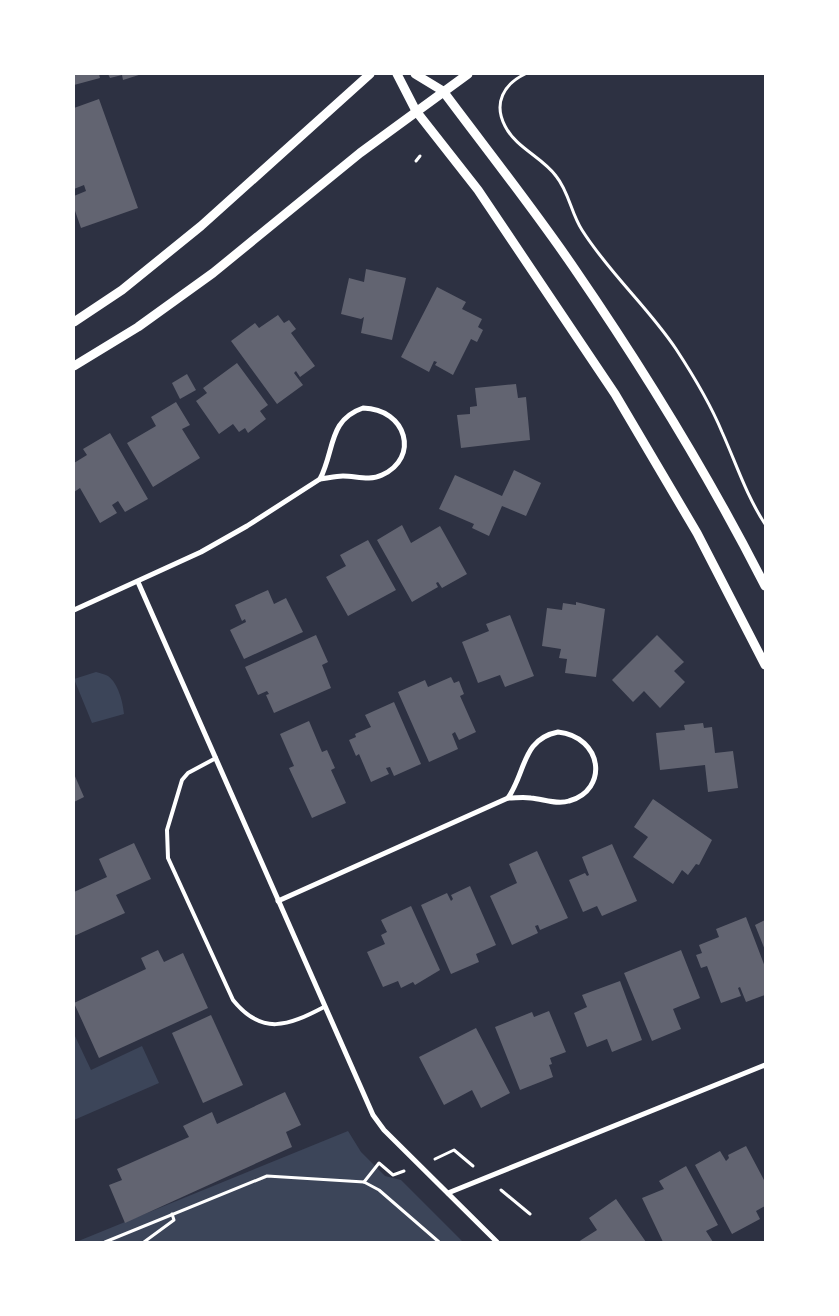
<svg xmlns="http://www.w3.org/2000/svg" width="839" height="1316" font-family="Karla,sans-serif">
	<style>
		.green { fill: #3c4559 }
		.building { fill: #626471 }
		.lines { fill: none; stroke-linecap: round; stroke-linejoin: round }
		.path { stroke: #fff; stroke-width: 3 }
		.service { stroke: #fff; stroke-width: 4 }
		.minor { stroke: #fff; stroke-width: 5 }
		.tertiary { stroke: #fff; stroke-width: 9 }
	</style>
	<rect width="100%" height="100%" fill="#2d3142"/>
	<g class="green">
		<path d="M96 672C99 673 105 674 108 676 118 683 123 702 124 714L92 723 74 679Z"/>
		<polygon points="74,1034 91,1070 142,1046 159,1083 74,1120"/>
		<polygon points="348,1131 361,1152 385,1176 401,1180 463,1242 76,1242"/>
	</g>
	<g class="building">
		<polygon points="74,74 99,74 100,78 74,85"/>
		<polygon points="108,74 142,74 123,80 122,75 110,78"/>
		<polygon points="99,99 138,208 81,228 74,208 74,196 86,191 84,185 74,189 74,108"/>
		<polygon points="366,269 406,278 392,340 361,333 364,317 361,319 341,314 349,278 364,282"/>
		<polygon points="437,287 466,302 462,309 482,319 478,327 483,330 477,342 471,339 453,375 435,365 437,362 434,361 429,372 401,357"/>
		<polygon points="278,315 284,323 289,320 296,329 291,333 315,366 300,377 296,371 294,373 303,385 277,404 231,341 255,323 259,328"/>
		<polygon points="237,363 268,405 260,411 266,419 248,433 245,428 239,432 233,424 219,434 196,401 207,393 203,388"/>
		<polygon points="187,374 196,390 180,399 172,383"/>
		<polygon points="516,384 518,398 526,397 530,440 461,448 457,415 470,414 470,407 477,406 475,388"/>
		<polygon points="176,402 190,425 182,429 200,458 153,487 127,443 156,426 151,417"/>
		<polygon points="110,433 148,499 125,512 118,501 112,505 117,513 100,523 80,488 74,492 74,463 87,455 83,449"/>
		<polygon points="514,470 541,483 526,516 502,506 489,536 472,528 474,524 439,509 455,475 502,496"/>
		<polygon points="402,525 411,543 440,526 467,574 442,588 438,582 436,583 438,587 412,602 377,540"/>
		<polygon points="368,540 396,590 348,616 326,577 346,566 340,555"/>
		<polygon points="268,590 274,604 286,598 303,632 244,659 230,630 246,622 245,619 242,621 235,605"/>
		<polygon points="576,602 605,609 596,677 565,673 567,659 559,658 561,649 542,646 547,608 562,610 563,603 576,605"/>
		<polygon points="510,615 534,676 505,687 500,675 478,683 462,642 489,631 486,624"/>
		<polygon points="316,635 328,662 322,665 331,688 274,713 266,695 269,694 267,691 258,695 245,667"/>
		<polygon points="657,635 684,662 674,671 685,682 660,708 644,691 633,702 612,680"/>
		<polygon points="451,677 454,683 459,681 464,694 460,696 476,732 459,740 455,732 452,734 458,749 429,762 398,692 425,680 428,687"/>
		<polygon points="394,702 421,764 394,776 390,767 386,768 389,774 371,782 359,754 356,756 349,740 356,737 355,734 371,727 365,715"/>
		<polygon points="309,721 322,752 327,750 335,768 331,770 346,803 312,818 289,768 294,766 280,734"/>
		<polygon points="703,723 704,728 712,727 715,753 733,751 738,788 708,792 705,765 660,770 656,733 685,730 684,725"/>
		<polygon points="74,774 84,797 74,802"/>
		<polygon points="653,799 712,840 699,865 696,864 688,875 682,870 673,884 633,857 648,837 634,827"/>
		<polygon points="134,843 151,879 116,895 125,913 74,936 74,892 107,877 99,859"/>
		<polygon points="612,844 637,901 602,916 597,906 583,912 569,880 585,873 587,876 589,875 582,857"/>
		<polygon points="537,851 568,918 540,930 538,925 535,926 538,933 512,945 490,896 517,883 509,864"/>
		<polygon points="470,886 496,945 476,954 479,962 451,974 421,905 447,893 451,901 453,899 451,895"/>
		<polygon points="411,906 440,970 415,985 413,982 401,988 398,981 383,987 367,952 385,944 381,935 387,932 381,920"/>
		<polygon points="746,917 765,967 765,995 746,1002 740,987 738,988 741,996 721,1003 707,966 701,968 696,955 702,953 699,945 719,937 716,929"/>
		<polygon points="765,920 765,950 755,925"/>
		<polygon points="158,950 164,962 183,953 208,1008 99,1058 74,1003 146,969 141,958"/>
		<polygon points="681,950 700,998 673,1009 681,1029 652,1041 624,973"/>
		<polygon points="620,981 642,1040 612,1052 607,1039 587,1047 574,1013 587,1007 582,995"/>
		<polygon points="549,1011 566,1052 550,1058 552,1064 549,1065 553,1077 520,1090 495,1027 532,1012 534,1017"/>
		<polygon points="211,1015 243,1085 203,1103 172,1033"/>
		<polygon points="476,1028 510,1093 481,1108 472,1090 444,1105 419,1057"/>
		<polygon points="285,1092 301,1125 286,1132 292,1147 125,1223 109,1185 122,1180 117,1169 189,1137 183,1126 212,1112 217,1124"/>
		<polygon points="746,1146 765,1182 765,1206 756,1211 760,1219 732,1234 695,1165 720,1151 726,1161 729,1158 728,1155"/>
		<polygon points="686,1166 718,1225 706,1231 713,1242 663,1242 642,1198 664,1189 659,1181"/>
		<polygon points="616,1199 646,1242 578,1242 597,1230 589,1218"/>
	</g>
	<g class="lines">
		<g class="path">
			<path d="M525 74C504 84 493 103 505 126 516 148 542 157 556 176 569 192 571 213 582 230 609 273 648 307 676 349 693 375 710 403 722 432 736 463 746 495 765 524"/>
			<polyline points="416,161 420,156"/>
			<polyline points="435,1159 454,1150 473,1166"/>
			<polyline points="364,1182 379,1163 393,1175 404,1171"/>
			<polyline points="501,1190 530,1214"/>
			<polyline points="105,1242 267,1176 364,1182 379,1190 439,1242"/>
			<polyline points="144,1242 174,1220 172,1214"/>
		</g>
		<path class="service" d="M216 758 188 773 182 780 167 830 168 858 233 1000C262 1036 288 1026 324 1007"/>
		<g class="minor">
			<path d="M363 408C407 409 420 458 382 475 370 481 356 476 343 476 336 476 328 478 320 479 335 450 328 420 363 408Z"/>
			<polyline points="138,582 373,1115 384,1130 497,1242"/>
			<polyline points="74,610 201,552 247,526 320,479"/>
			<path d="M558 732C603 737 609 790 569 801 557 805 543 799 531 798 523 797 516 798 508 798 526 772 522 739 558 732Z"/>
			<polyline points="278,901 508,798"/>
			<polyline points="448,1193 765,1065"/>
		</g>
		<g class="tertiary">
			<polyline points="397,74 416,111 478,190 615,394 697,533 765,665"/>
			<path d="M415 74 443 91C487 150 533 208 574 268 644 370 709 476 765 586"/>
			<polyline points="74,322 122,290 201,226 370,74"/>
			<polyline points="74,366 138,327 213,273 360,153 468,74"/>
		</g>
	</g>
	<rect width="839" height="1316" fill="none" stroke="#ffffff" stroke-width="150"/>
</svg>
